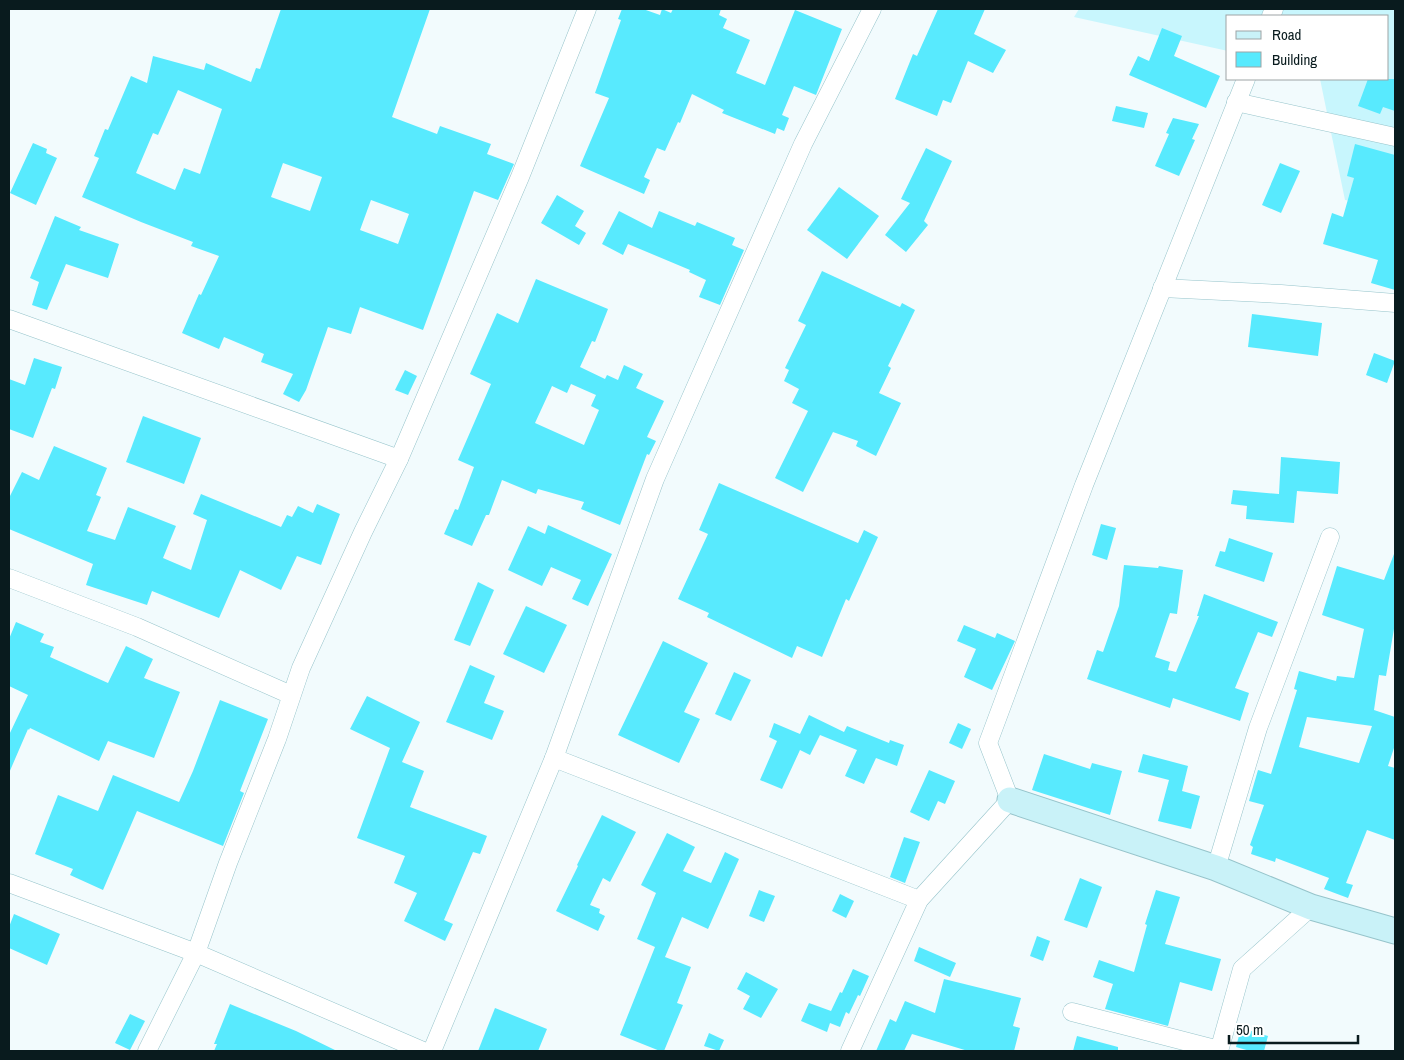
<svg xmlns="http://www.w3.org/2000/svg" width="1404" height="1060" font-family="'Archivo Narrow',sans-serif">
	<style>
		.built { fill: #c8f6fd }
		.building { fill: #58eafe; fill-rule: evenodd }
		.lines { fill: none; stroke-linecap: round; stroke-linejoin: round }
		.street-casing { stroke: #96c4cb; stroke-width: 19 }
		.secondary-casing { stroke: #96c4cb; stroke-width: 27 }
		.street { stroke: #fff; stroke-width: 18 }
		.secondary { stroke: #c9f2f8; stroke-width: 25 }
	</style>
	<rect width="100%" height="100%" fill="#f2fbfd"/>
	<polygon class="built" points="1079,9 1395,9 1395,209 1345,200 1320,79 1388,79 1388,16 1228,16 1228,51 1074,17"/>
	<g class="building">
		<path d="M281 9H430L392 117 437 134 440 126 491 144 487 154 514 164 498 200 474 191 423 330 360 307 351 334 328 327 306 390 299 402 283 394 293 374 261 362 264 354 224 337 219 349 182 333 199 294 201 295 219 256 191 246 193 242 141 222 82 197 99 158 94 156 105 129 108 130 131 76 147 83 153 56 204 70 206 63 251 82 256 68 260 69ZM178 90 222 109 200 174 184 168 175 190 136 173 153 133 158 135ZM283 163 322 177 310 211 271 197ZM371 200 409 214 398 244 360 230Z"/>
		<polygon points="622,9 643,9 660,15 662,9 671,13 673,9 721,9 719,15 727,19 723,28 750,40 736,73 765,85 795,10 842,29 816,95 794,86 782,115 789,118 784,131 777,128 775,134 722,113 724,110 692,94 680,123 678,122 665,151 657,148 644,177 650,180 644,194 580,166 609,98 595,93 621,20 618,19"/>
		<polygon points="938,9 985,9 974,34 1006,50 993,73 968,61 951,103 943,100 937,116 895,99 913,54 917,56"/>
		<polygon points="1162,28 1182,36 1174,56 1220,76 1206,108 1129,75 1138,56 1149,61"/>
		<polygon points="1368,79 1395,79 1395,111 1383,107 1380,114 1358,106"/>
		<polygon points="1116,106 1148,113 1144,128 1112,121"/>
		<polygon points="1173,118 1199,124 1192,139 1195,140 1179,176 1155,166 1169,134 1166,133"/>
		<polygon points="33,143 47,149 46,153 57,158 36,205 10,193"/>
		<polygon points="1355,144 1395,155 1395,290 1371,283 1378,260 1323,244 1332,213 1343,217 1354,178 1347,176"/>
		<polygon points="926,148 952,161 924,221 928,225 906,252 885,235 910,203 901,199"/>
		<polygon points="1280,163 1300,171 1281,213 1262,205"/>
		<polygon points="839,187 879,216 847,259 807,230"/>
		<polygon points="557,195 584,211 575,226 586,233 579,245 541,223"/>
		<polygon points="619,211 652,228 659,211 695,226 697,222 735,238 732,245 744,250 720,305 699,297 706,280 689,272 690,270 628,244 623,255 602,244"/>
		<polygon points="55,216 81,227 79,230 119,244 108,278 66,264 47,310 32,305 39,282 30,278"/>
		<polygon points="822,271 900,307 902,303 915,310 888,366 891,368 879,393 901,403 876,456 856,446 858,441 833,432 803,492 775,478 808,411 792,403 799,389 784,381 789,370 785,368 806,325 798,321"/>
		<path d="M536 279 608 309 595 342 592 341 580 367 605 379 607 375 618 380 624 365 643 374 636 388 664 401 647 437 656 441 649 455 647 454 620 525 581 509 584 502 538 489 536 494 502 480 489 515H486L472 546 444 534 455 509 458 510 474 467 458 460 491 384 470 374 497 313 518 323ZM571 384 596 395 591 406 599 410 584 445 535 423 552 386 567 393Z"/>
		<polygon points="1252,314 1322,323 1318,356 1248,347"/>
		<polygon points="1374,353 1395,361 1387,383 1366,375"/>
		<polygon points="34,358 62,367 55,389 52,388 33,438 9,429 9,379 25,385"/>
		<polygon points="405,370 417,376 408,395 395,390"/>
		<polygon points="143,416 201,438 184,484 126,462"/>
		<polygon points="54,446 107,468 96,495 101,497 87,531 115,540 128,507 176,526 163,558 191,570 207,520 193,514 201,494 281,527 287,515 292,517 298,506 313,513 317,504 340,514 321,565 297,556 281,590 240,570 219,618 152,591 147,605 86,585 93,564 9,529 9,498 22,472 39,480"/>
		<polygon points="1281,457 1340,462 1338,494 1297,491 1294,523 1246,519 1247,506 1231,504 1233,490 1279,494"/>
		<polygon points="719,483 858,543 864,530 878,537 849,601 846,599 822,657 797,646 792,658 707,617 709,613 678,599 708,534 699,530"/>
		<polygon points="1101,524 1116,528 1107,560 1092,555"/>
		<polygon points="548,525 612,554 588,606 572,599 581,580 551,567 542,586 508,570 528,526 545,534"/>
		<polygon points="1229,538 1273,553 1264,582 1215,566 1220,551 1225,552"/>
		<path d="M1394 554 1395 623 1386 676 1379 675 1374 710 1395 717V745L1388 766 1395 768V840L1367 830 1346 883 1353 885 1348 898 1324 889 1329 878 1276 858 1275 862 1251 854 1253 847 1250 845 1264 805 1249 801 1258 770 1271 774 1297 690 1294 689 1299 671 1336 681 1337 676 1354 678 1364 629 1322 615 1337 566 1384 580ZM1307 717 1372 726 1359 763 1299 747Z"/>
		<polygon points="1124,565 1158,568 1159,566 1183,570 1177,614 1170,613 1155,657 1170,662 1168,670 1176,672 1199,616 1197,616 1204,594 1278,622 1272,637 1258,632 1235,688 1249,693 1240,721 1173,698 1170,708 1087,679 1097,650 1103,652 1119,606"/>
		<polygon points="478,582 494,590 470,646 454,640"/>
		<polygon points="526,606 567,625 544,673 503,654"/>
		<polygon points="16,622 44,634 40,642 54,647 50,657 108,683 126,646 153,659 144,678 180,692 154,758 108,741 99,761 30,728 29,730 28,729 9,773 9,735 28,695 9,686 9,639"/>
		<polygon points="964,625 995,638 997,633 1015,641 992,690 964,677 976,649 957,641"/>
		<polygon points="663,641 708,663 684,712 700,719 679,763 618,735"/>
		<polygon points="470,665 495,676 484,703 504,711 492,740 446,722"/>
		<polygon points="734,672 751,680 731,721 715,714"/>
		<polygon points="367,696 420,722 402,762 424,771 410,807 487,836 480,854 473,852 444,920 453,924 445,941 404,921 417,893 394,883 405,856 357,838 390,748 350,729"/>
		<polygon points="220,700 268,719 240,791 244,793 223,846 137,811 103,890 70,875 73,869 35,854 58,795 98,811 113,775 179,802 193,771"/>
		<polygon points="809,715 844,732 847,726 889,743 890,740 904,745 897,766 876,758 864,784 845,776 857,750 820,735 810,755 800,750 782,789 760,780 777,741 769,737 774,723 800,734"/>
		<polygon points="958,723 971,729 962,749 949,743"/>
		<polygon points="1044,754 1090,769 1092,763 1122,771 1110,815 1032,790"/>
		<polygon points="1143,754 1188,766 1182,791 1200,796 1191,829 1158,821 1169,780 1138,772"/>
		<polygon points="929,770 955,781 945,804 938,801 929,821 910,812"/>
		<polygon points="602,815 636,832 610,882 603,878 590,905 600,909 599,913 605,916 598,931 556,911 578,866 577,865"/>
		<polygon points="667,833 695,847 683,871 711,883 725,852 739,859 708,929 682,917 665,957 691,967 677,1003 683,1005 664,1051 660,1051 620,1035 655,947 637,939 656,893 641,885"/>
		<polygon points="904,837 920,842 905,883 890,877"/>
		<polygon points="1080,878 1102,887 1087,928 1064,920"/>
		<polygon points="759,890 775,896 764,922 749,916"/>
		<polygon points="1156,890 1180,897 1165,944 1221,959 1212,991 1180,982 1168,1026 1105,1009 1113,984 1093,977 1099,960 1134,972 1147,925 1145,924"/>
		<polygon points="840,894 854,901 846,918 832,911"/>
		<polygon points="14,914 60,934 47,965 9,948 9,927"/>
		<polygon points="1037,936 1050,941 1043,961 1030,956"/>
		<polygon points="919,947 956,963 950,977 914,961"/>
		<polygon points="853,969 869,976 860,996 858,995 849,1014 846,1012 840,1027 830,1023 827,1032 801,1021 809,1003 831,1011 840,992 842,993"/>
		<polygon points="746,972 778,989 761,1018 743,1009 750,996 737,989"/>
		<polygon points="944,979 1021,998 1013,1026 1020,1028 1014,1051 968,1051 912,1034 904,1051 876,1051 890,1019 896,1022 905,1001 935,1013"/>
		<polygon points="230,1004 296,1031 337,1051 214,1051 217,1044 214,1044"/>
		<polygon points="495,1008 547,1029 538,1051 478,1051"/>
		<polygon points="130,1014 145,1021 130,1050 115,1043"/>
		<polygon points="1241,1028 1268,1036 1264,1051 1250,1051 1236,1047"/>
		<polygon points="709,1033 724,1040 719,1051 704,1046"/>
		<polygon points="1077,1036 1118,1047 1118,1051 1073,1051"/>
	</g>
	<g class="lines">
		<defs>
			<g id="street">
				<polyline points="1271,16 1274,9"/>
				<polyline points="1236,102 1395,137"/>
				<polyline points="1162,288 1281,294 1395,303"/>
				<polyline points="9,319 399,459"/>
				<polyline points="9,578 137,627 291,695"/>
				<polyline points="554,758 919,900"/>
				<polyline points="1216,868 1258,728 1330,537"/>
				<polyline points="9,883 196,953 423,1051"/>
				<polyline points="1072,1012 1219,1050"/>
				<polyline points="147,1051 196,953 228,863 277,739 301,668 363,532 399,459 520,177 587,9"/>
				<polyline points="432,1051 554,758 655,479 803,144 872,9"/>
				<polyline points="850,1051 919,900 1010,800 988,743 1084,485 1246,79"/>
				<polyline points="1219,1051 1242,969 1311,907"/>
			</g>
			<polyline id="secondary" points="1010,800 1216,868 1311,907 1395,931"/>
		</defs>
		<use href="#street" class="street-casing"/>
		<use href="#secondary" class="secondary-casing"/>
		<use href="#street" class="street"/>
		<use href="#secondary" class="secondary"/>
	</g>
	<rect width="1404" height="1060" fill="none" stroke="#091b1e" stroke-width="20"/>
	<rect x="1226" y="15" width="162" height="65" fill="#ffffff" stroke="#9da4a5"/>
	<rect x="1236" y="31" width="25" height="8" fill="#c9f2f8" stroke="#9da4a5"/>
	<text x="1272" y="40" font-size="15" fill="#091b1e">Road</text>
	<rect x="1236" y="52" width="25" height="15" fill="#58eafe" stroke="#9da4a5"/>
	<text x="1272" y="65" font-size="15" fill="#091b1e">Building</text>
	<path d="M1229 1035v8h129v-8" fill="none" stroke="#091b1e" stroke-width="2.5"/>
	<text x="1236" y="1035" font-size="15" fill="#091b1e" stroke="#ffffff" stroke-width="4" paint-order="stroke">50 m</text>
</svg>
